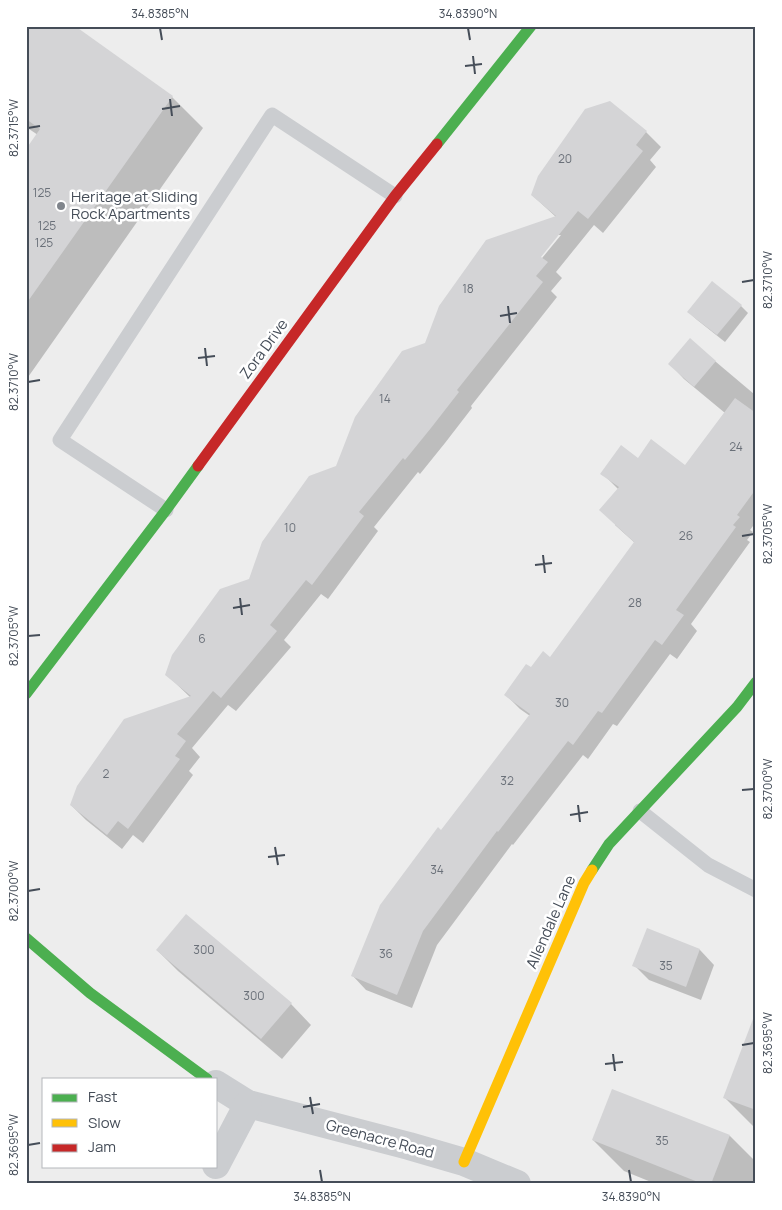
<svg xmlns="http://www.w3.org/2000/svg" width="782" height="1210" font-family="Manrope,sans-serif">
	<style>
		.shadow { fill: #0003; fill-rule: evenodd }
		.building { fill: #d4d4d6 }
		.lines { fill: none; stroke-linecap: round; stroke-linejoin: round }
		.lane { stroke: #cbcdd0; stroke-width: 15 }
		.street { stroke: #cbcdd0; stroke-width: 28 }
		.fast { stroke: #4caf50; stroke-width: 11 }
		.slow { stroke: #ffc107; stroke-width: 11 }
		.jam { stroke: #c62828; stroke-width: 11 }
		.ticks { fill: none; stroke: #454d58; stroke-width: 2 }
		.poi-dot { fill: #80858c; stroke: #fff; stroke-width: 2 }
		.labels { text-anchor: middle; stroke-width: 5; stroke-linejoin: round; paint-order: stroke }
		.number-label { font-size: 12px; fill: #6a7079 }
		.poi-label { font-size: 15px; fill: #454d58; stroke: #fff; text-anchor: start }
		.street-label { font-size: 15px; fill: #454d58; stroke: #fff }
		.neatline { fill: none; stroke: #454d58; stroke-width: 2 }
		.ticks-label { font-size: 12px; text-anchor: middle; fill: #454d58 }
	</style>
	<rect width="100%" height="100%" fill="#ededed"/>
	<g class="shadow">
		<polygon points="26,26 172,97 203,128 26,380 26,151 38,135 26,127"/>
		<path d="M609 103 646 132 661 147 650 160 656 167 603 233 594 225 556 272 562 278 551 291 557 297 471 406 472 408 445 443 420 474 418 472 374 527 378 531 328 599 321 594 284 640 291 647 236 711 228 705 192 748 200 757 189 771 193 775 143 843 133 835 122 849 86 820 71 805 191 698 167 675 250 580 337 467 426 344 556 217 532 195ZM557 235H561L538 263 537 261Z"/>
		<polygon points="741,306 748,313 725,342 696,319 689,312"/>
		<polygon points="690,340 754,394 756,392 756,522 750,530 753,532 747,540 750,542 691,624 697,631 677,659 670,654 617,726 613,724 588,759 583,755 513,845 512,844 437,945 412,1008 366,990 352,975 441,831 530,716 520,709 506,695 532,669 551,659 635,543 615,525 619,490 602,473 638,459 685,466 725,413 684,379 670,364"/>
		<polygon points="648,930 700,950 714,965 701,1000 649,980 634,965"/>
		<polygon points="157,950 291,1004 311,1025 282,1059 178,971"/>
		<polygon points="756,1017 756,1129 725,1098"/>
		<polygon points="730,1136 756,1162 756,1181 755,1184 656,1184 624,1171 593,1140"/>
	</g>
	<g class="building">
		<polygon points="26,26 75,26 173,96 26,304 26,149 40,129 26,119"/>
		<polygon points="610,101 647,131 636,145 643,151 588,219 578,211 541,257 548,262 536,276 543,282 457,390 459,392 431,428 405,460 403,458 359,512 364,516 312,585 306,580 270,625 277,631 221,698 213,691 177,734 186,741 175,756 180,759 128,829 118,821 107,835 70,805 77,786 124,719 191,696 165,675 172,655 220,589 249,579 262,542 309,476 336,466 355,417 402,351 425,343 439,306 486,240 556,216 531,195 538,176 585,109"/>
		<polygon points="712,281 742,305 717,335 687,312"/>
		<polygon points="690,338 716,361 694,387 668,364"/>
		<polygon points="735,398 756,413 756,489 737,515 740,517 733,525 736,527 676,610 684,615 662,645 655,640 602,713 598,711 573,745 568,741 498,832 497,831 423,931 397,995 351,976 380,905 438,827 441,830 530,714 504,695 526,664 531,667 543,651 550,657 634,542 599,510 619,487 600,474 621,445 638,458 651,439 685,465"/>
		<polygon points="186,914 292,1003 261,1039 156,950"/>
		<polygon points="647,928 700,949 686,987 632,966"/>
		<polygon points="753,1019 756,1020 756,1110 723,1098"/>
		<polygon points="612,1089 730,1135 711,1184 703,1184 592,1140"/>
	</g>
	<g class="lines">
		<g class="lane">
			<polyline points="166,510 60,440 272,115 395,196"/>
			<polyline points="640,811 708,865 756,890"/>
		</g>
		<g class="street">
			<polyline points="216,1084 248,1104 409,1146 464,1162 517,1184"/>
			<polyline points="216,1165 248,1104"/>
		</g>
		<g class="fast">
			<polyline points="437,144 531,26"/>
			<polyline points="26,694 166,510 198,466"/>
			<polyline points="592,870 609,844 737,707 756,682"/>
			<polyline points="26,938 90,993 207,1079"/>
		</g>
		<polyline class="slow" points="464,1162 584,883 592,870"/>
		<polyline class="jam" points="198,466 395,196 437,144"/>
	</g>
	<path class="ticks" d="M160 28 162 40M468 28 470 40M473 56 475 74M465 66 482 64M170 99 172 116M162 109 180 106M28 128 40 126M742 282 754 280M508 306 510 323M500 316 517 313M205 348 207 366M198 358 215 356M28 382 40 380M742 536 754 534M543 555 545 573M535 565 552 563M240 598 242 615M233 608 250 605M28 636 40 635M742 790 754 789M578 805 580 822M570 815 588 812M275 847 278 865M268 857 285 855M28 891 40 889M742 1045 754 1043M613 1054 615 1071M605 1064 623 1062M310 1097 313 1114M303 1107 320 1104M28 1145 40 1143M320 1170 322 1182M629 1170 631 1182"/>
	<circle class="poi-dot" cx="61" cy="206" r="5"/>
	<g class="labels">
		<g class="number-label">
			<text x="565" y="163">20</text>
			<text x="42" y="197">125</text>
			<text x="47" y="230">125</text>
			<text x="44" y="247">125</text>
			<text x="468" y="293">18</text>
			<text x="385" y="403">14</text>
			<text x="736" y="451">24</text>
			<text x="290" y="532">10</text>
			<text x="686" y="540">26</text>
			<text x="635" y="607">28</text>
			<text x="202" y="643">6</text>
			<text x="562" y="707">30</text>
			<text x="106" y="778">2</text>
			<text x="507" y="785">32</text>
			<text x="437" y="874">34</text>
			<text x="204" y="954">300</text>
			<text x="386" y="958">36</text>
			<text x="666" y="970">35</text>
			<text x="254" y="1000">300</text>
			<text x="662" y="1145">35</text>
		</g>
		<g class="poi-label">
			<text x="71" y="202">Heritage at Sliding<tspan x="71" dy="17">Rock Apartments</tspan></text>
		</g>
		<g class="street-label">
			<text transform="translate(264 349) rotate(-54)" y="5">Zora Drive</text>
			<text transform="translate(551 922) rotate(-66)" y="5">Allendale Lane</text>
			<text transform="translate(380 1139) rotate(15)" y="5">Greenacre Road</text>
		</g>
	</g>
	<rect width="782" height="1210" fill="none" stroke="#ffffff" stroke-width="55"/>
	<rect x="42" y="1078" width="175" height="90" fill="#ffffff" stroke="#b5b8bc"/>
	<rect x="52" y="1094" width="25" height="8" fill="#4caf50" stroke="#b5b8bc"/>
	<text x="88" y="1102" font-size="15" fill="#454d58">Fast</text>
	<rect x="52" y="1119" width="25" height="8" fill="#ffc107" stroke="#b5b8bc"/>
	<text x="88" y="1128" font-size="15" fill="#454d58">Slow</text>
	<rect x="52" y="1144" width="25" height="8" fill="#c62828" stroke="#b5b8bc"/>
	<text x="88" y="1152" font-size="15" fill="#454d58">Jam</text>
	<rect x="28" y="28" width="726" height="1154" class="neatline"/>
	<g class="ticks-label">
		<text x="160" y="18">34.8385°N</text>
		<text x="468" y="18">34.8390°N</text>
		<text transform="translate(14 128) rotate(-90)" y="4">82.3715°W</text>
		<text transform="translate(768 280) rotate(-90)" y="4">82.3710°W</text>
		<text transform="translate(14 382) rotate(-90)" y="4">82.3710°W</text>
		<text transform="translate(768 534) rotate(-90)" y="4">82.3705°W</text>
		<text transform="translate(14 636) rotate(-90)" y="4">82.3705°W</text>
		<text transform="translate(768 789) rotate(-90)" y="4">82.3700°W</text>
		<text transform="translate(14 891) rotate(-90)" y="4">82.3700°W</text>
		<text transform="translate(768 1043) rotate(-90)" y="4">82.3695°W</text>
		<text transform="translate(14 1145) rotate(-90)" y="4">82.3695°W</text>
		<text x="322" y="1201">34.8385°N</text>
		<text x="631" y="1201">34.8390°N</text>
	</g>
</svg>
